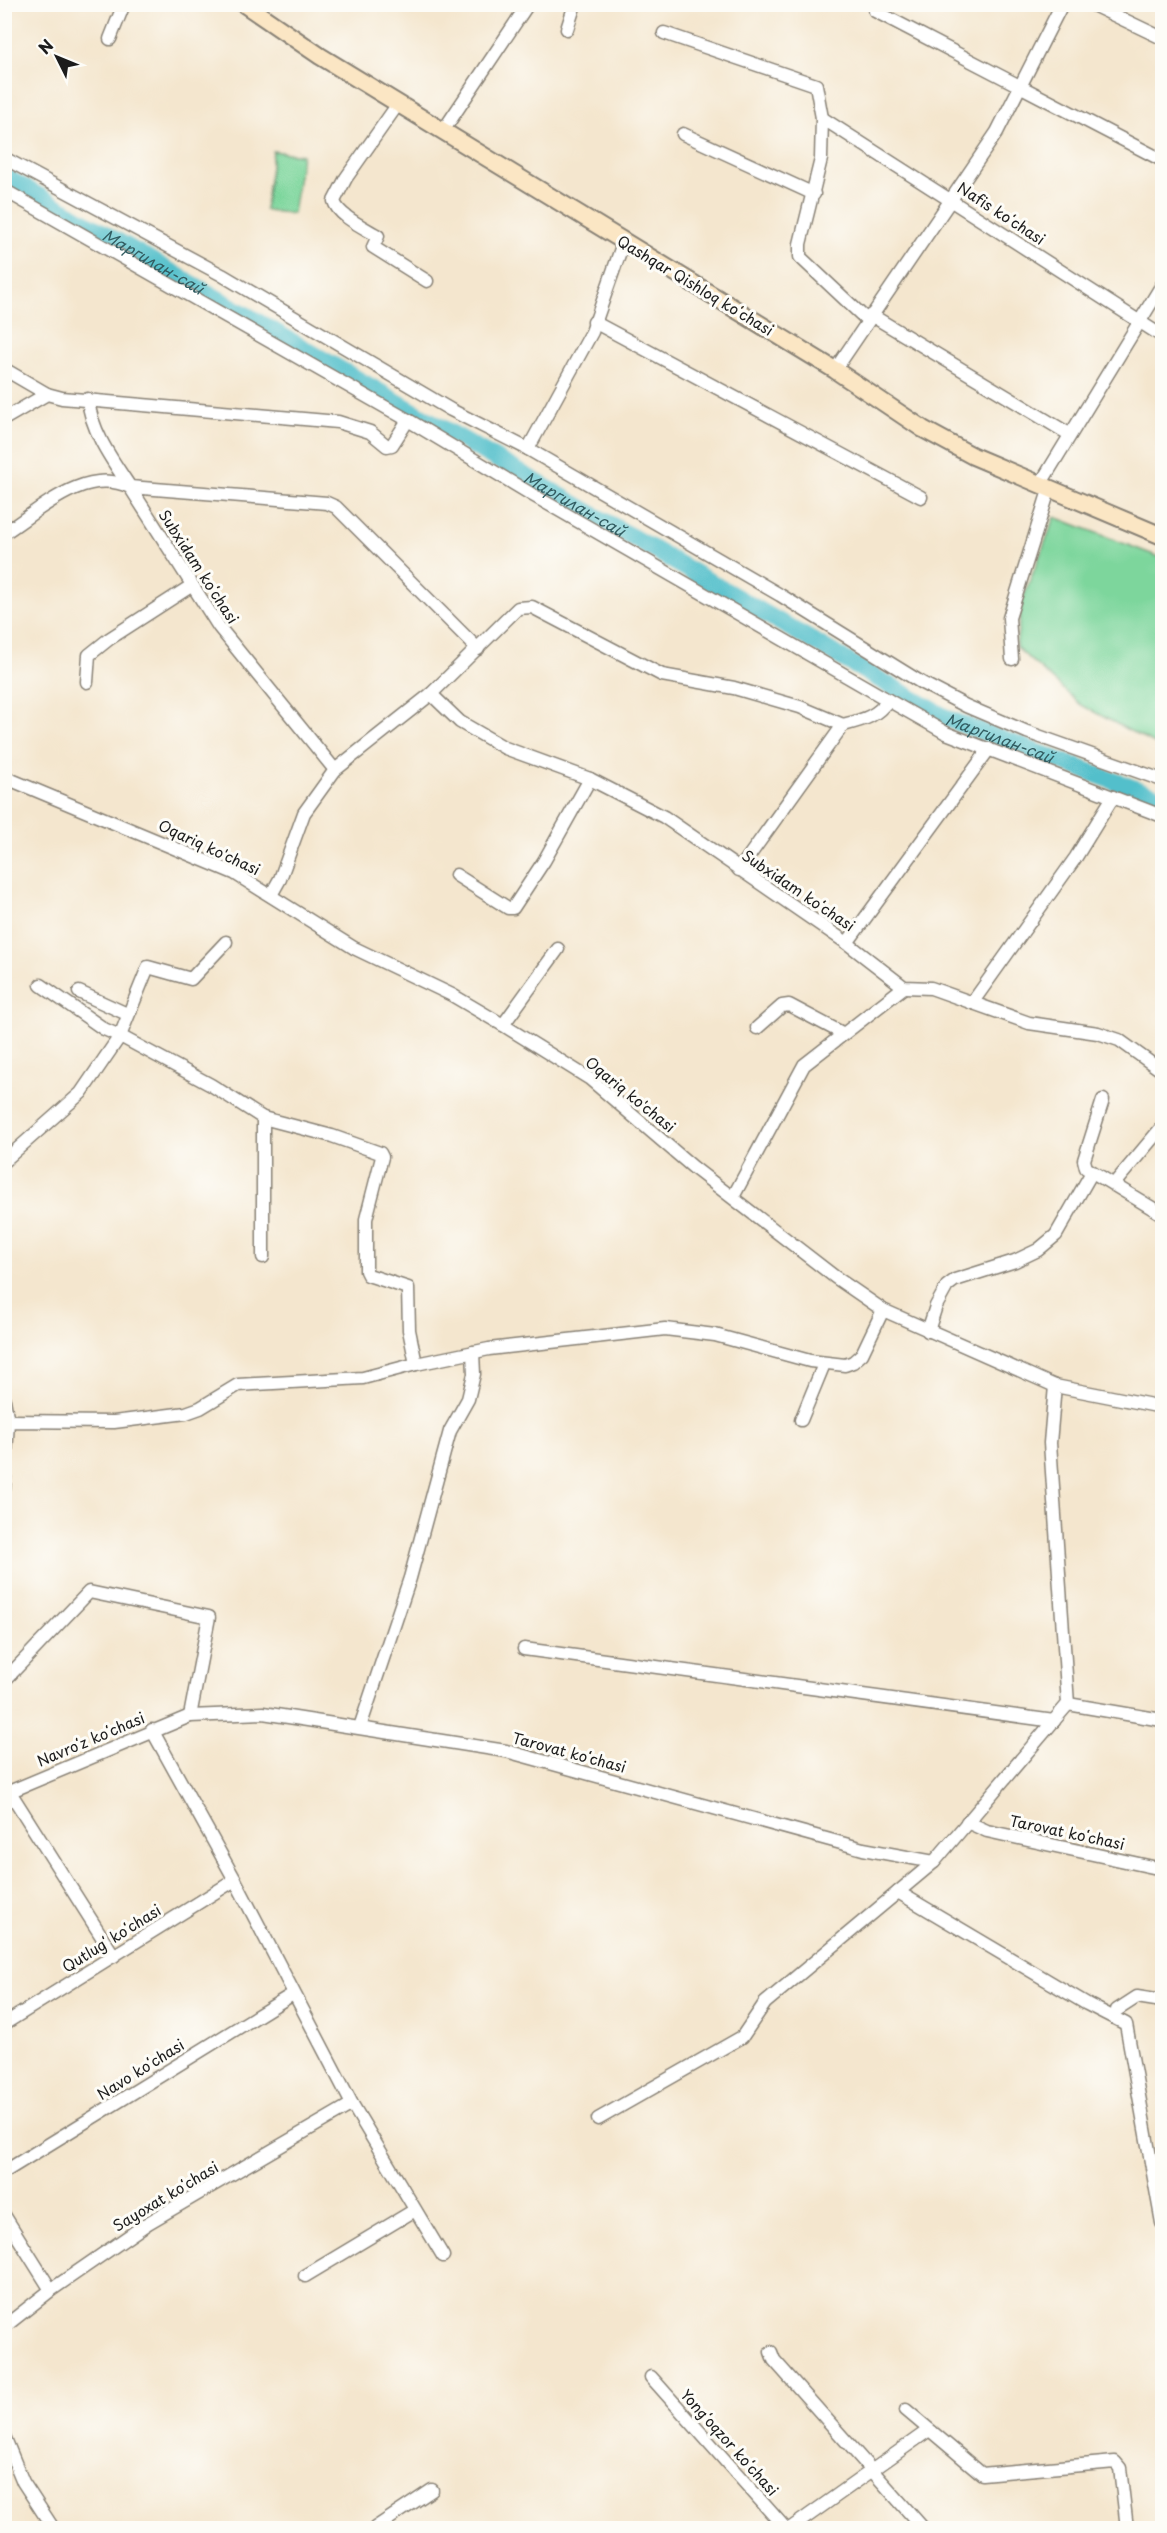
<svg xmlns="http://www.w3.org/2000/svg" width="1167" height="2533" font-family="'Playpen Sans',sans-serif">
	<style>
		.green { fill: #7dd69c; stroke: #4c795c; stroke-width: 1.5 }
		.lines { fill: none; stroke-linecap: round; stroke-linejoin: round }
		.river { stroke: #52bfcb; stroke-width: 18 }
		.street-casing { stroke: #888175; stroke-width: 15 }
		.secondary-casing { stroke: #888175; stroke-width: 20 }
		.street { stroke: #fff; stroke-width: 12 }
		.secondary { stroke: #fbe6c4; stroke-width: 16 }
		.labels { text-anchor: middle; stroke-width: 6; stroke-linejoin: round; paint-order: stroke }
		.street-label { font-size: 15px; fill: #1c1c1c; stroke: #fdfcf7 }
		.water-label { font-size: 16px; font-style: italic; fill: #325d62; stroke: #fdfcf7 }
	</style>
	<rect width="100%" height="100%" fill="#fdfcf7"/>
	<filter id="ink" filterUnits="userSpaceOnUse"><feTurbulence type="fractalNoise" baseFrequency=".0167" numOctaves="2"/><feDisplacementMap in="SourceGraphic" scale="12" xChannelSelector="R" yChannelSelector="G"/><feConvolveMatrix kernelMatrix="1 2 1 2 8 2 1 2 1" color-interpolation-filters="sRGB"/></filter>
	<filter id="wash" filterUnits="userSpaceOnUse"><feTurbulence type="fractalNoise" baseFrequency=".008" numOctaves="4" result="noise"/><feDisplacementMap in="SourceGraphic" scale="24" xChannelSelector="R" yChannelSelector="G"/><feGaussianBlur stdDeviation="1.35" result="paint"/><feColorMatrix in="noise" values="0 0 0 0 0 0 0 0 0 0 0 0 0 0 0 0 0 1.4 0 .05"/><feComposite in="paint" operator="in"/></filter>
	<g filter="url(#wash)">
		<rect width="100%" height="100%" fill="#f4e6ce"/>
		<g class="green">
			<polygon points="273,151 302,155 293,214 265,210"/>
			<polygon points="1055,517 1162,558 1162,748 1081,705 1016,647 1022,601"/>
		</g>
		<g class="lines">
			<path class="river" id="s1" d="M4 176 948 719 1162 799"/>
		</g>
	</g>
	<g filter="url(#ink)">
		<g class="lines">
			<defs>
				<g id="street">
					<polyline points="878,4 875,11 1162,160"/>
					<polyline points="1091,4 1162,38"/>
					<polyline points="567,29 575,4"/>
					<polyline points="664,33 816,85 822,118 821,159 800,244 800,257 867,320"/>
					<polyline points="110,39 124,4"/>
					<path d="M398 104 346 178 334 201C338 216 365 228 378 236L373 247 427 281"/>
					<polyline points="822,118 1162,336"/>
					<polyline points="443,131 528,4"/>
					<polyline points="683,134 814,194"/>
					<polyline points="4,158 222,275 451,410 528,449 780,595 922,683 966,706 1027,732 1162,780"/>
					<polyline points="4,190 408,420 392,445 387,446 370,432 338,422 62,398 47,394 4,419"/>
					<polyline points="871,315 1069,434"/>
					<polyline points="594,322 921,497"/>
					<polyline points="4,369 47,394"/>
					<polyline points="835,370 997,132 1062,4"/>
					<path d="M88 399C91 431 112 460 130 487L327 503 336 507 478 649"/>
					<polyline points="408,420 531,494 888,700"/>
					<polyline points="528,449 592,332 623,243"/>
					<polyline points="1041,483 1162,285"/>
					<path d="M4 533C40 510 85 466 130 487L219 627 335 770"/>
					<polyline points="1012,659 1009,618 1050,487"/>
					<polyline points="87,682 89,655 109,639 191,586"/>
					<polyline points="431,694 460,722 505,748 590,779 664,817 847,943 904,987 931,988 1029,1023 1098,1033 1119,1040 1162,1071"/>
					<polyline points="4,777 234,873 354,948 452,995 503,1025 590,1079 694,1168 835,1277 883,1310 1055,1386 1162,1407"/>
					<path d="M739 870 843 725C862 720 877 717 888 700L946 733 1162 816"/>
					<polyline points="456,875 508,908 513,908 544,861 590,779"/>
					<polyline points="271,895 280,879 304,813 335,770 431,694 518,608 532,607 662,675 734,688 800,707 843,725"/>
					<polyline points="847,943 989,749"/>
					<polyline points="41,985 104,1029 120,1036 148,967 191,979 226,942"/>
					<polyline points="79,992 127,1014"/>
					<polyline points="972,1003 1076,857 1113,797"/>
					<polyline points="503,1025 558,949"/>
					<polyline points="757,1028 782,1006 789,1005 842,1033"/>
					<polyline points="1103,1100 1084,1160 1086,1168 1162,1214"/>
					<polyline points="263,1118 263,1257"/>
					<polyline points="4,1161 81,1093 120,1036 211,1085 263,1118 332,1136 380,1153 382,1157 366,1219 366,1271 368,1275 408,1288 409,1330 416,1364"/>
					<polyline points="1114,1184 1162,1127"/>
					<polyline points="733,1197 804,1065 904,987"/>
					<polyline points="928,1331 936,1306 947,1286 955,1280 1015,1261 1038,1250 1056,1235 1092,1172"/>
					<polyline points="4,1400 8,1421 4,1489"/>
					<polyline points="801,1420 824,1364"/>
					<polyline points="4,1425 8,1421 114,1422 186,1413 200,1408 238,1385 363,1378 416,1364 489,1349 665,1329 715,1335 810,1361 845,1365 853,1362 862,1354 883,1310"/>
					<polyline points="524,1649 1054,1721"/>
					<polyline points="4,1681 89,1592 209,1617 190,1716"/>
					<polyline points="1068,1704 1162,1720"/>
					<polyline points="360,1727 410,1578 450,1431 468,1399 474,1374 473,1352"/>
					<polyline points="152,1730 235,1880 352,2104 443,2256"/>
					<polyline points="10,1792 114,1956"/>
					<polyline points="4,1794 190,1716 263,1713 506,1751 863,1849 934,1862"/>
					<polyline points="967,1822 987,1831 1162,1869"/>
					<polyline points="898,1892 1087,2004 1126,2024 1162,2223"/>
					<polyline points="1117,2010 1137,1997 1162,2001"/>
					<polyline points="4,2024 235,1880"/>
					<polyline points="598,2119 742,2037 765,2003 934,1862 1068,1704 1050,1443 1055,1386"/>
					<polyline points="4,2172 293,1994"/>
					<polyline points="4,2215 51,2290"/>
					<polyline points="305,2276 415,2210"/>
					<polyline points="4,2327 51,2290 148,2223 352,2104"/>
					<polyline points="771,2352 774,2360 923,2528"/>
					<polyline points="651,2377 785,2528"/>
					<polyline points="906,2410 982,2474 1115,2462 1120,2468 1127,2528"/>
					<polyline points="4,2436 23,2482 53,2528"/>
					<polyline points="375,2528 432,2490"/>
					<polyline points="791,2528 929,2430"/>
				</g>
				<polyline id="secondary" points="244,4 320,56 835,370 923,429 973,456 1162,536"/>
			</defs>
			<use href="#street" class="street-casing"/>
			<use href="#secondary" class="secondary-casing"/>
			<use href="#street" class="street"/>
			<use href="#secondary" class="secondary"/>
		</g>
	</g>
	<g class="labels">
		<g class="street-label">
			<text transform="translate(1001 214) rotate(33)" y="5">Nafis koʻchasi</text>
			<text transform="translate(695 286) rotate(31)" y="5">Qashqar Qishloq koʻchasi</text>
			<text transform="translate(198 567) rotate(57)" y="5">Subxidam koʻchasi</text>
			<text transform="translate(209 848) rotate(25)" y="5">Oqariq ko'chasi</text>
			<text transform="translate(798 891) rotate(34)" y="5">Subxidam koʻchasi</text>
			<text transform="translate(630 1095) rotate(39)" y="5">Oqariq ko'chasi</text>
			<text transform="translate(91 1740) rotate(-23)" y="5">Navroʻz koʻchasi</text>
			<text transform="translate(569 1753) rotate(15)" y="5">Tarovat koʻchasi</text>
			<text transform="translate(1067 1833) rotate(12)" y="5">Tarovat koʻchasi</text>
			<text transform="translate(112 1939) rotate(-32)" y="5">Qutlugʻ koʻchasi</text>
			<text transform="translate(141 2070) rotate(-32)" y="5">Navo koʻchasi</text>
			<text transform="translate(166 2197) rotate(-31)" y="5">Sayoxat koʻchasi</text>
			<text transform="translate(729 2443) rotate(48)" y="5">Yongʻoqzor koʻchasi</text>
		</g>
		<g class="water-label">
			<text dy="6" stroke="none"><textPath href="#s1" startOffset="172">Маргилан-сай</textPath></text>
			<text dy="6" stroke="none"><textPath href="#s1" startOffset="658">Маргилан-сай</textPath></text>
			<text dy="6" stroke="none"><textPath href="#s1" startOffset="1144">Маргилан-сай</textPath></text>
		</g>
	</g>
	<rect width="1167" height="2533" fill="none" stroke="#fdfcf7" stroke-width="24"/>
	<g transform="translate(57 57) rotate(313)" stroke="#fdfcf7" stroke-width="4.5" paint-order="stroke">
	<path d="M0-4.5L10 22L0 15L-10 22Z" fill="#1c1c1c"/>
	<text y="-9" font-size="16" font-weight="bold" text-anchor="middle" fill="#1c1c1c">N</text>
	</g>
</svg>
